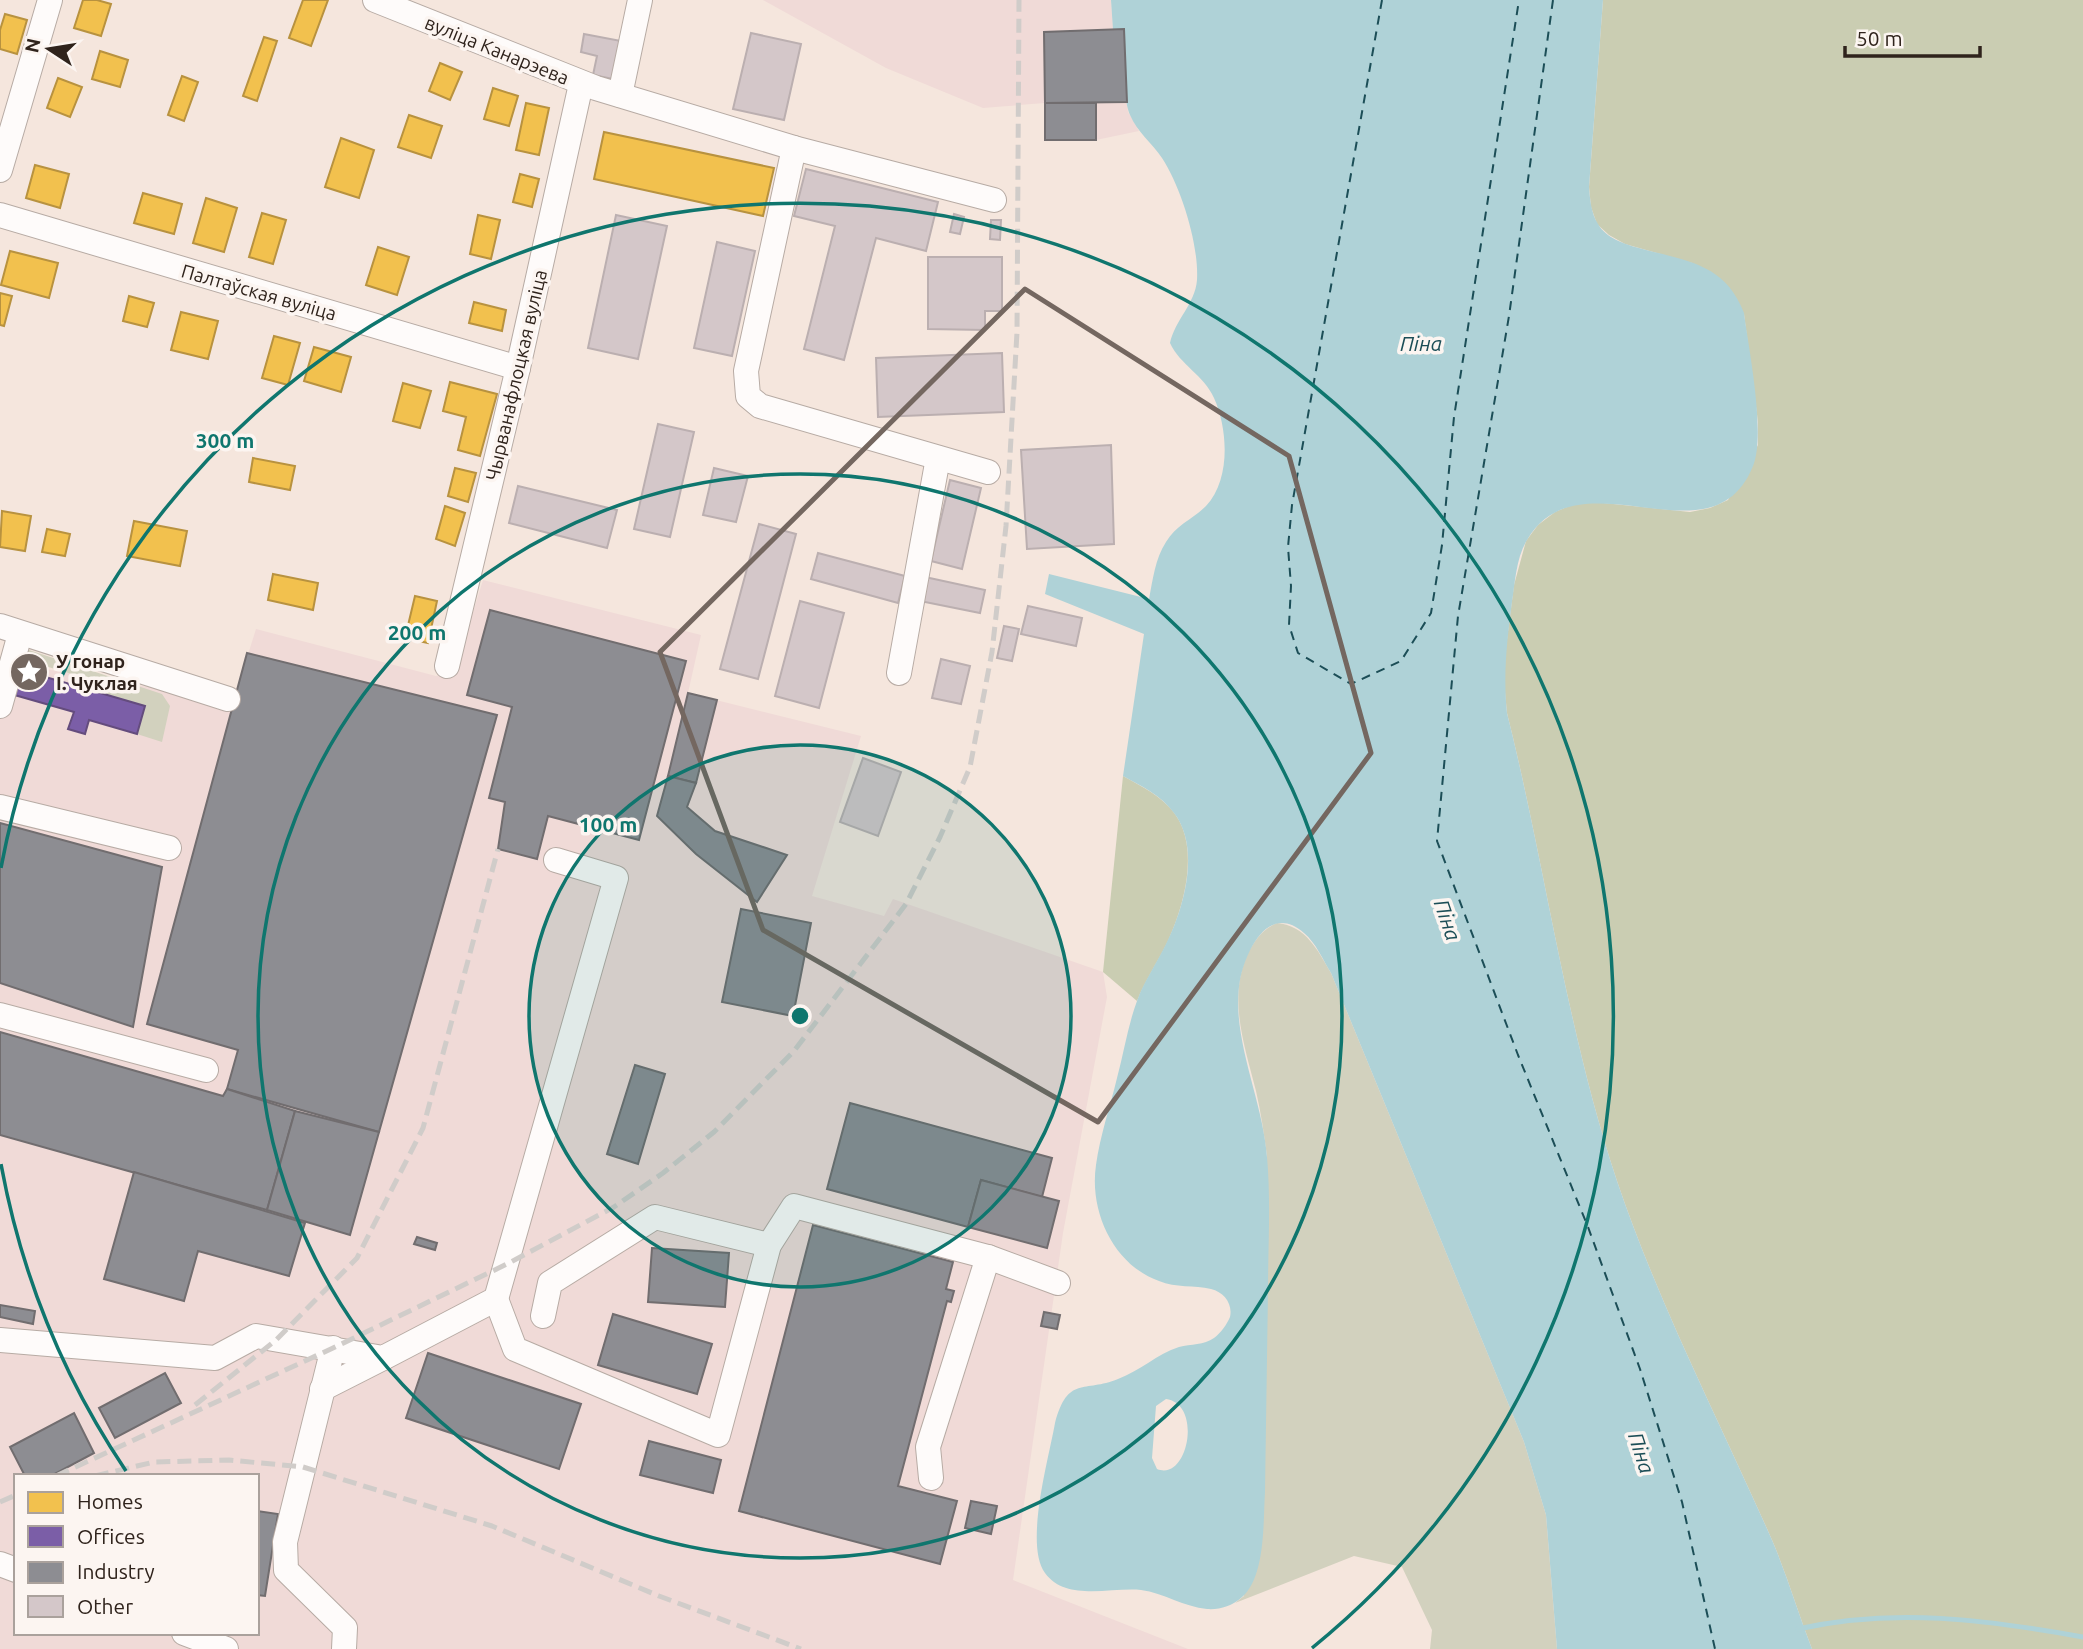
<svg xmlns="http://www.w3.org/2000/svg" width="2083" height="1649" font-family="Ubuntu,sans-serif">
	<style>
		.industrial { fill: #f0dad7; fill-rule: evenodd }
		.green { fill: #d2d1be }
		.forest { fill: #cacdb2 }
		.water { fill: #afd2d7; fill-rule: evenodd }
		.homes { fill: #f2c14e; stroke: #b8923f; stroke-width: 2 }
		.offices { fill: #7b5ea7; stroke: #644c7d; stroke-width: 2 }
		.industry { fill: #8d8d92; stroke: #716d6f; stroke-width: 2 }
		.lines { fill: none; stroke-linecap: round; stroke-linejoin: round }
		.stream { stroke: #afd2d7; stroke-width: 5 }
		.ferry { stroke: #1c4e57; stroke-width: 2; stroke-dasharray: 9 7; stroke-linecap: butt }
		.building { fill: #d4c7c9; stroke: #bbafb0; stroke-width: 2 }
		.minor-casing { stroke: #b7aba4; stroke-width: 26 }
		.minor { stroke: #fefbfa; stroke-width: 24 }
		.rail { stroke: #d0ccc9; stroke-width: 5; stroke-dasharray: 14 7; stroke-linecap: butt }
		.marked { fill: none; stroke: #746760; stroke-width: 5; stroke-linejoin: round }
		.ring { fill: none; stroke: #0f766e; stroke-width: 3.5 }
		.labels { text-anchor: middle; stroke-width: 7; stroke-linejoin: round; paint-order: stroke }
		.street-label { font-size: 19px; fill: #2f231c; stroke: #fcf5f1 }
		.poi-label { font-size: 19px; font-weight: bold; fill: #2f231c; stroke: #fcf5f1; text-anchor: start }
		.water-label { font-size: 21px; font-style: italic; fill: #1c4e57; stroke: #fcf5f1 }
		.centre { fill: #0f766e; stroke: #fcf5f1; stroke-width: 3.5 }
		.ring-label { font-size: 21px; text-anchor: middle; font-weight: bold; fill: #0f766e; stroke: #fcf5f1; stroke-width: 7; stroke-linejoin: round; paint-order: stroke }
	</style>
	<rect width="100%" height="100%" fill="#f5e6dd"/>
	<g class="industrial">
		<polygon points="763,0 1111,0 1113,29 1124,29 1127,102 1128,112 1139,131 1096,140 1045,140 1045,103 983,108 886,68"/>
		<path d="M483 580 701 635 688 693 861 736 812 896 884 916 893 899 1103 972 1107 997 1063 1233 1013 1580 1188 1649H0V661L233 702 256 629 436 676 454 673ZM16 1476H257V1633H16Z"/>
	</g>
	<g class="green">
		<polygon points="29,650 162,694 170,706 162,742 137,734 145,706 89,690 92,680 18,658 21,652"/>
		<path d="M1277 923C1306 926 1317 949 1331 973L1524 1442 1546 1515 1557 1649H1430L1432 1630 1402 1567 1354 1556 1235 1603 1244 1596 1267 1156C1264 1134 1261 1113 1256 1091 1245 1047 1227 998 1248 953 1256 939 1262 930 1277 923Z"/>
	</g>
	<g class="forest">
		<path d="M1603 0H2083V1649H1812C1798 1613 1787 1575 1772 1540 1719 1420 1659 1305 1617 1181 1566 1028 1546 869 1507 713L1504 682 1505 655 1514 585 1526 541 1538 525 1555 512 1574 504 1594 502 1690 512 1710 508 1728 500 1758 445V422L1744 314 1692 263 1625 244 1609 235 1597 224 1591 207 1589 187Z"/>
		<path d="M1123 776C1141 786 1162 796 1175 814 1200 849 1184 907 1167 943 1157 963 1145 981 1137 1001L1103 972Z"/>
	</g>
	<path class="water" d="M1111 0H1603L1589 187C1590 199 1591 213 1598 224 1606 238 1624 244 1639 248 1686 261 1725 263 1744 313 1749 351 1766 434 1753 466 1712 568 1580 450 1527 540 1516 558 1515 583 1512 602 1507 640 1503 675 1507 713 1546 869 1566 1028 1617 1181 1659 1305 1719 1420 1772 1540 1787 1575 1798 1613 1812 1649H1557L1546 1515 1524 1442 1331 973C1323 960 1316 943 1304 933 1269 902 1246 950 1240 980 1230 1037 1263 1099 1267 1157 1271 1201 1268 1246 1268 1290 1267 1357 1266 1424 1265 1492 1263 1521 1266 1578 1241 1598 1232 1606 1219 1610 1207 1609 1184 1607 1164 1593 1141 1590 1111 1587 1066 1602 1045 1573 1024 1544 1049 1458 1055 1423 1068 1375 1084 1393 1118 1379 1140 1371 1157 1354 1179 1347 1191 1344 1204 1345 1214 1338 1221 1333 1227 1324 1230 1317 1233 1304 1224 1292 1211 1289 1194 1285 1176 1288 1159 1281 1114 1265 1089 1212 1096 1165 1100 1136 1110 1107 1117 1078 1124 1052 1128 1025 1137 1001 1144 981 1157 963 1166 944 1184 908 1201 848 1174 813 1161 795 1141 786 1123 776L1144 634 1045 594 1049 574 1149 599C1153 579 1155 559 1166 542 1176 525 1193 519 1206 506 1231 479 1228 429 1214 398 1204 375 1180 365 1170 343 1175 320 1195 304 1197 280 1199 244 1181 187 1162 158 1152 143 1137 132 1130 115 1122 97 1125 51 1124 30H1113ZM1166 1399C1203 1404 1188 1482 1157 1469L1152 1458 1156 1406Z"/>
	<g class="homes">
		<polygon points="83,0 97,0 111,4 101,36 74,28"/>
		<polygon points="303,0 328,0 311,46 289,38"/>
		<polygon points="5,14 27,20 17,54 0,49 0,30"/>
		<polygon points="264,37 277,41 257,101 243,96"/>
		<polygon points="100,51 128,60 120,87 92,79"/>
		<polygon points="440,63 462,72 450,100 429,91"/>
		<polygon points="182,76 198,82 184,121 168,115"/>
		<polygon points="58,78 82,87 70,117 47,108"/>
		<polygon points="493,88 518,96 509,126 484,119"/>
		<polygon points="526,103 549,108 539,155 516,150"/>
		<polygon points="409,115 442,126 431,158 398,147"/>
		<polygon points="604,132 774,168 763,216 594,179"/>
		<polygon points="341,138 374,150 359,198 325,187"/>
		<polygon points="35,165 69,174 60,208 26,198"/>
		<polygon points="520,174 539,179 532,207 513,202"/>
		<polygon points="143,193 182,204 174,234 134,223"/>
		<polygon points="206,198 237,208 224,252 193,243"/>
		<polygon points="262,213 286,220 273,264 249,257"/>
		<polygon points="478,215 500,220 491,259 470,254"/>
		<polygon points="378,247 409,257 397,295 366,285"/>
		<polygon points="10,251 58,263 49,298 1,285"/>
		<polygon points="0,293 12,296 4,326 0,325"/>
		<polygon points="129,296 154,303 147,327 123,321"/>
		<polygon points="474,302 506,310 502,331 469,323"/>
		<polygon points="181,312 218,321 208,359 171,350"/>
		<polygon points="274,336 300,343 288,385 262,378"/>
		<polygon points="314,347 351,357 341,392 304,381"/>
		<polygon points="450,382 497,394 480,456 458,450 466,417 443,411"/>
		<polygon points="403,383 431,391 420,428 393,421"/>
		<polygon points="253,458 295,466 290,490 249,482"/>
		<polygon points="455,468 476,473 468,502 448,496"/>
		<polygon points="445,506 465,513 455,546 436,539"/>
		<polygon points="2,511 31,516 25,551 0,547"/>
		<polygon points="134,521 187,531 180,566 127,556"/>
		<polygon points="47,529 70,534 65,556 42,552"/>
		<polygon points="273,574 318,583 313,610 268,600"/>
		<polygon points="415,596 437,601 428,643 405,638"/>
	</g>
	<polygon class="offices" points="18,669 145,706 137,734 89,720 85,734 68,729 74,712 11,694"/>
	<g class="industry">
		<polygon points="1124,29 1127,102 1045,103 1044,32"/>
		<rect x="1045" y="103" width="51" height="37"/>
		<polygon points="490,610 686,661 639,840 548,816 537,859 498,849 505,802 489,798 512,707 467,695"/>
		<polygon points="247,653 497,715 379,1132 227,1089 238,1050 147,1024"/>
		<polygon points="688,693 717,700 696,783 668,776"/>
		<polygon points="668,776 696,783 687,807 715,831 787,855 757,902 696,854 657,816"/>
		<polygon points="0,823 162,867 133,1027 0,983"/>
		<polygon points="741,909 811,923 793,1016 722,1002"/>
		<polygon points="0,1032 223,1096 227,1089 295,1111 267,1210 0,1135"/>
		<polygon points="635,1065 665,1074 638,1164 607,1154"/>
		<polygon points="850,1103 1052,1158 1042,1197 981,1180 968,1227 827,1189"/>
		<polygon points="295,1111 379,1132 350,1235 267,1210"/>
		<polygon points="134,1172 305,1223 289,1276 198,1251 184,1301 104,1279"/>
		<polygon points="981,1180 1059,1201 1047,1248 968,1227"/>
		<polygon points="813,1225 953,1262 946,1289 954,1291 951,1302 947,1301 898,1486 957,1501 940,1564 739,1511"/>
		<polygon points="417,1237 437,1243 435,1250 414,1244"/>
		<polygon points="652,1248 729,1253 725,1307 648,1302"/>
		<polygon points="0,1305 35,1311 33,1324 0,1317"/>
		<polygon points="1044,1312 1060,1315 1057,1329 1041,1326"/>
		<polygon points="613,1314 712,1344 697,1394 598,1365"/>
		<polygon points="428,1353 581,1404 559,1469 406,1418"/>
		<polygon points="165,1373 181,1403 115,1438 99,1408"/>
		<polygon points="74,1413 94,1453 51,1476 25,1476 10,1447"/>
		<polygon points="649,1441 721,1460 713,1493 640,1475"/>
		<polygon points="971,1501 997,1506 991,1534 965,1528"/>
		<polygon points="257,1511 278,1514 265,1596 257,1595"/>
	</g>
	<g class="lines">
		<path class="stream" d="M1798 1629C1894 1607 1988 1620 2083 1637"/>
		<g class="ferry">
			<polyline points="1382,0 1292,505 1288,547 1291,586 1289,625 1298,653 1351,684 1401,661 1431,613 1442,545 1454,417 1519,0"/>
			<polyline points="1553,0 1509,316 1458,616 1437,841 1518,1055 1588,1227 1640,1369 1682,1502 1715,1649"/>
		</g>
	</g>
	<g class="building">
		<polygon points="751,33 801,44 784,120 733,109"/>
		<polygon points="584,34 621,41 613,79 593,75 597,56 581,52"/>
		<polygon points="806,169 938,202 926,251 876,238 844,360 804,349 835,226 794,216"/>
		<polygon points="954,214 964,217 960,234 950,232"/>
		<polygon points="616,215 667,226 638,359 588,348"/>
		<polygon points="991,220 1001,220 1000,240 990,239"/>
		<polygon points="717,242 755,251 732,356 694,348"/>
		<polygon points="928,257 1002,257 1002,311 985,311 985,330 928,329"/>
		<polygon points="1002,353 1004,412 878,417 876,358"/>
		<polygon points="658,424 694,432 670,537 634,529"/>
		<polygon points="1111,445 1114,544 1027,549 1021,450"/>
		<polygon points="714,468 748,476 736,522 703,515"/>
		<polygon points="950,480 981,488 962,569 931,561"/>
		<polygon points="518,486 617,510 607,548 509,523"/>
		<polygon points="759,524 796,534 758,679 720,669"/>
		<polygon points="818,553 905,576 898,603 811,579"/>
		<polygon points="925,577 985,590 980,613 920,601"/>
		<polygon points="800,601 844,613 819,708 775,696"/>
		<polygon points="1028,606 1082,618 1076,646 1021,634"/>
		<polygon points="1004,626 1019,629 1012,661 997,658"/>
		<polygon points="941,659 970,666 961,704 932,698"/>
		<polygon points="863,758 901,772 878,836 840,822"/>
	</g>
	<g class="lines">
		<defs>
			<g id="minor">
				<polyline points="375,0 596,88 794,148 994,200"/>
				<polyline points="620,95 640,0"/>
				<polyline points="794,148 746,371 748,396 760,406 988,472"/>
				<polyline points="0,170 50,0"/>
				<polyline points="0,215 518,368"/>
				<polyline points="0,626 228,699"/>
				<polyline points="447,666 518,368 581,84"/>
				<polyline points="899,673 938,458"/>
				<polyline points="0,706 20,634"/>
				<polyline points="0,807 169,848"/>
				<polyline points="0,1015 206,1070"/>
				<polyline points="496,1299 515,1349 718,1435 769,1245 794,1206 988,1257 1058,1283"/>
				<polyline points="543,1316 550,1283 655,1217 769,1245"/>
				<polyline points="0,1340 215,1358 256,1336 383,1358 496,1299 616,878 556,860"/>
				<polyline points="333,1348 285,1542 286,1570 345,1628 344,1649"/>
				<polyline points="322,1389 383,1358"/>
				<polyline points="931,1478 928,1447 988,1257"/>
				<polyline points="0,1564 16,1570"/>
				<polyline points="184,1633 226,1649"/>
			</g>
		</defs>
		<use href="#minor" class="minor-casing"/>
		<use href="#minor" class="minor"/>
		<g class="rail">
			<polyline points="195,1405 276,1340 357,1258 423,1128 498,849"/>
			<polyline points="56,1476 333,1348 507,1264 614,1207 663,1173 714,1132 794,1051 906,904 940,837 970,767 992,652 1006,526 1017,332 1019,0"/>
			<polyline points="95,1476 154,1462 229,1460 303,1467 492,1526 659,1596 801,1649"/>
			<polyline points="0,1502 16,1495"/>
		</g>
	</g>
	<path class="marked" d="M1025 289 1289 456 1371 753 1098 1122 763 930 660 652Z"/>
	<circle cx="800" cy="1016" r="271" fill="#0f766e" fill-opacity=".12"/>
	<g class="ring">
		<circle cx="800" cy="1016" r="271"/>
		<circle cx="800" cy="1016" r="542"/>
		<path d="M126 1471A813 813 0 0 1 1 1164M1 868A813 813 0 1 1 1312 1648"/>
	</g>
	<defs>
		<symbol id="sight-disc" viewBox="-11 -11 22 22"><circle r="9.5" fill="#746760" stroke="#fcf5f1"/><path d="M0-6L1.8-2.2L6-1.7L2.9 1.2L3.7 5.4L0 3.3L-3.7 5.4L-2.9 1.2L-6-1.7L-1.8-2.2Z" fill="#fff"/></symbol>
	</defs>
	<g fill-rule="evenodd">
		<use href="#sight-disc" x="7" y="650" width="44" height="44"/>
	</g>
	<g class="labels">
		<g class="street-label">
			<text transform="translate(497 50) rotate(22)" y="7">вуліца Канарэева</text>
			<text transform="translate(259 292) rotate(16)" y="7">Палтаўская вуліца</text>
			<text transform="translate(516 375) rotate(-77)" y="7">Чырванафлоцкая вуліца</text>
		</g>
		<g class="poi-label">
			<text x="56" y="668">У гонар<tspan x="56" dy="22">І. Чуклая</tspan></text>
		</g>
		<g class="water-label">
			<text x="1421" y="351">Піна</text>
			<text transform="translate(1447 920) rotate(71)" y="7">Піна</text>
			<text transform="translate(1641 1453) rotate(72)" y="7">Піна</text>
		</g>
	</g>
	<circle cx="800" cy="1016" r="10" class="centre"/>
	<g class="ring-label">
		<text x="225" y="448">300 m</text>
		<text x="417" y="640">200 m</text>
		<text x="608" y="832">100 m</text>
	</g>
	<rect x="14" y="1474" width="245" height="161" fill="#fcf5f1" stroke="#aaa19c" stroke-width="2"/>
	<rect x="28" y="1492" width="35" height="21" fill="#f2c14e" stroke="#aaa19c" stroke-width="2"/>
	<text x="77" y="1509" font-size="21" fill="#2f231c">Homes</text>
	<rect x="28" y="1526" width="35" height="21" fill="#7b5ea7" stroke="#aaa19c" stroke-width="2"/>
	<text x="77" y="1544" font-size="21" fill="#2f231c">Offices</text>
	<rect x="28" y="1562" width="35" height="21" fill="#8d8d92" stroke="#aaa19c" stroke-width="2"/>
	<text x="77" y="1579" font-size="21" fill="#2f231c">Industry</text>
	<rect x="28" y="1596" width="35" height="21" fill="#d4c7c9" stroke="#aaa19c" stroke-width="2"/>
	<text x="77" y="1614" font-size="21" fill="#2f231c">Other</text>
	<g transform="translate(49 49) rotate(282)" stroke="#fcf5f1" stroke-width="5" paint-order="stroke">
	<path d="M0-5L12 26L0 18L-12 26Z" fill="#2f231c"/>
	<text y="-10" font-size="19" font-weight="bold" text-anchor="middle" fill="#2f231c">N</text>
	</g>
	<path d="M1845 46v10h135v-10" fill="none" stroke="#2f231c" stroke-width="3.5"/>
	<text x="1856" y="46" font-size="21" fill="#2f231c" stroke="#fcf5f1" stroke-width="5" paint-order="stroke">50 m</text>
</svg>
